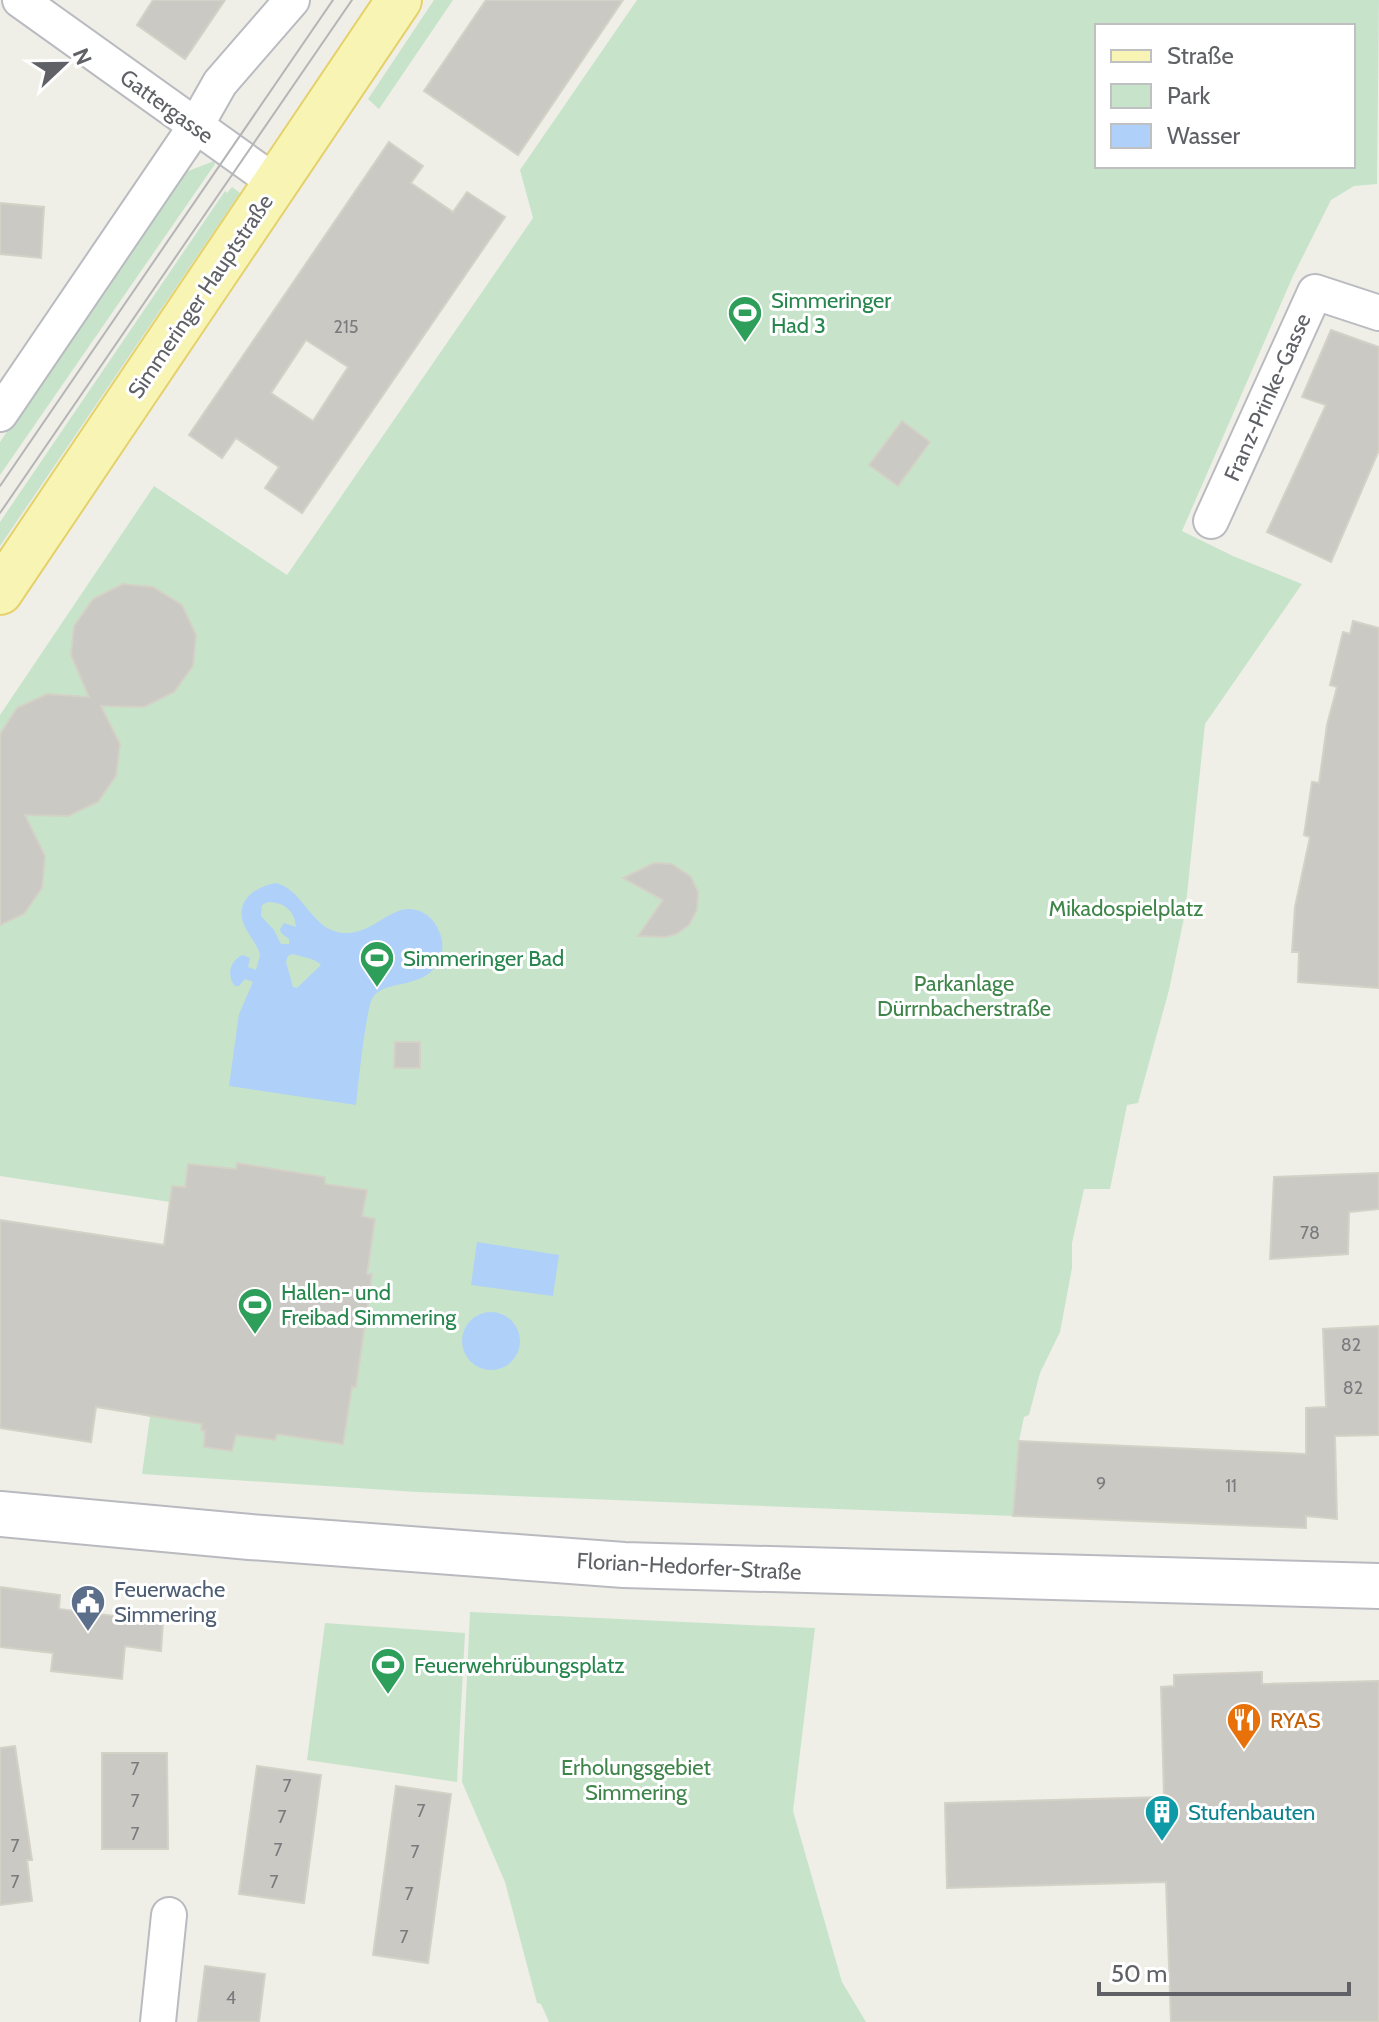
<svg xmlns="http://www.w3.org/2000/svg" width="1379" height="2022" font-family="Cabin,sans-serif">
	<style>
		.green { fill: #c7e4ca; fill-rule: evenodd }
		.water { fill: #afd0f8; fill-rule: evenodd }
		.building { fill: #cbc9c4; stroke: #d4d1c6; stroke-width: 2; fill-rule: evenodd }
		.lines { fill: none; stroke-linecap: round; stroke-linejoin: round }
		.street-casing { stroke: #b9bbc0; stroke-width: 38 }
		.secondary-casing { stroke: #b9babf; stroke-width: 48 }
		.primary-casing { stroke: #e5d16b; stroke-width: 48 }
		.street { stroke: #fff; stroke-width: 34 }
		.secondary { stroke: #fff; stroke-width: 44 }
		.primary { stroke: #f8f5b4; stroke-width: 44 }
		.tram { stroke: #b5b5b6; stroke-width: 2 }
		.labels { text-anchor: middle; stroke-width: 6; stroke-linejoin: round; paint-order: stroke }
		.number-label { font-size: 18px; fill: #7a7b7e }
		.street-label { font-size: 22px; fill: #5f6166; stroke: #fff }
		.leisure-label { font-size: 22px; fill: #27864d; stroke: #fff; text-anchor: start }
		.park-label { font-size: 22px; fill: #3f854a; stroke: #fff }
		.service-label { font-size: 22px; fill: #4e5e75; stroke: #fff; text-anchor: start }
		.food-label { font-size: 22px; fill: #c56008; stroke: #fff; text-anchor: start }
		.culture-label { font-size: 22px; fill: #0d838f; stroke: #fff; text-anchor: start }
	</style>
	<rect width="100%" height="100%" fill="#efefe8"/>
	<g class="green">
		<polygon points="434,0 453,0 379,109 368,99"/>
		<path d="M637 0H1379L1377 184 1354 186 1331 200 1293 276 1182 531 1233 556 1302 584 1205 724 1185 913 1169 990 1138 1103 1127 1105 1110 1189H1084L1072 1243V1268L1060 1332 1040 1373 1029 1415 1024 1417 1019 1441 1013 1516 417 1492 142 1474 150 1417 141 1415 170 1202 0 1176V715L154 486 287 575 533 218 520 170ZM1097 26H1353V166H1097Z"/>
		<polygon points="214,161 215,164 0,475 0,442 183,173"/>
		<polygon points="232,187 240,193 0,546 0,522 225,191 227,193"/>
		<polygon points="470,1612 815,1628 793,1811 842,1982 866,2022 549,2022 541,2004 537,2003 505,1882 462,1782"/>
		<polygon points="325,1623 465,1633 457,1782 307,1760"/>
	</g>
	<g class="water">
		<path d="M276 883C302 889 310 925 337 932 371 940 389 903 416 910 426 912 435 921 438 929 443 939 444 949 440 959 426 991 387 978 373 997 366 1007 358 1087 356 1105L229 1086 239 1014 253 982 245 979 239 986H235C226 975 230 960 243 955L250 958 248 967 256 970 260 955C257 944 250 937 245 927 233 902 254 887 276 883ZM268 902C284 902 295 911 296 927L284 923 280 929 281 933 289 939V944H281L274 930 261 916 262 905ZM293 954C301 957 315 958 321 965L297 988 293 987 286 962 288 956Z"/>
		<polygon points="477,1242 559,1255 553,1296 471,1285"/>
		<circle cx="491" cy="1341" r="29"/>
	</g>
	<g class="building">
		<polygon points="153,0 225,0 185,59 137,25"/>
		<polygon points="486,0 623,0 518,155 424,91"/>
		<path d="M389 142 423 166 411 183 453 212 467 192 505 217 302 513 265 488 279 467 236 438 222 458 189 435ZM306 340 348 367 313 421 271 393Z"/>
		<polygon points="0,203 44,207 41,258 0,254"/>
		<polygon points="1331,330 1379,347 1379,450 1331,562 1267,532 1326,405 1302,397"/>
		<polygon points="902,421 930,442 898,486 869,465"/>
		<polygon points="123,584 153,587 182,605 196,635 193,666 174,692 144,707 101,706 120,744 116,776 98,802 68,816 25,815 45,856 42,888 24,914 0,925 0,734 17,708 47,694 89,697 71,655 74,626 93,599"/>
		<polygon points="1353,621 1379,628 1379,988 1298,982 1299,952 1292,952 1295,907 1310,837 1304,835 1312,782 1319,783 1327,725 1337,687 1330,685 1343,632 1350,634"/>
		<polygon points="654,863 672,864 691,877 698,892 697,910 689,925 676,934 665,937 638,936 663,900 623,878"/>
		<polygon points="395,1042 420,1042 420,1068 394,1068"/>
		<polygon points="237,1163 325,1177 325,1184 367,1190 362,1216 375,1219 367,1274 372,1274 356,1387 352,1387 343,1444 277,1434 275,1440 236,1435 232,1451 204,1447 205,1431 201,1430 202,1424 96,1407 91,1442 0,1428 0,1220 164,1245 172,1186 185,1187 188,1164 236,1169"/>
		<polygon points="1379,1173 1379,1209 1349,1212 1348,1254 1270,1259 1274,1177"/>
		<polygon points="1379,1326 1379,1435 1335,1436 1337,1519 1306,1516 1306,1528 1013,1516 1019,1441 1306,1454 1306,1408 1326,1407 1323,1329"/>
		<polygon points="0,1587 60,1595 59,1609 163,1622 161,1651 125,1646 122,1679 51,1671 53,1653 0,1647"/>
		<polygon points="1262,1672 1262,1684 1379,1681 1379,2022 1171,2022 1166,1882 947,1888 945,1803 1164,1797 1161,1687 1174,1686 1174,1675"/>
		<polygon points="15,1746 32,1860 27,1860 32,1901 0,1905 0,1748"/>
		<polygon points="102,1753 167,1753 168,1849 102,1849"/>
		<polygon points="257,1766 321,1775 304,1903 239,1894"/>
		<polygon points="396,1786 451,1794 428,1963 373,1955"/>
		<polygon points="205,1966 265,1974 259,2022 198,2022"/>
	</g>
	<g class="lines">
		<defs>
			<g id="street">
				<polyline points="20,0 276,183"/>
				<polyline points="0,414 195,127 220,83 292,0"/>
				<polyline points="1211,521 1315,292 1379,313"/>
				<polyline points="158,2022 169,1915"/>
			</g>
			<polyline id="secondary" points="0,1514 250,1537 624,1565 1379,1586"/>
			<polyline id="primary" points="0,592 399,0"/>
		</defs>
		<use href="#street" class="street-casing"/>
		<use href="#secondary" class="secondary-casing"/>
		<use href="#primary" class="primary-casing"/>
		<use href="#street" class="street"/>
		<use href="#secondary" class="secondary"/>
		<use href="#primary" class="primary"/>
		<g class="tram">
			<polyline points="0,486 333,0"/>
			<polyline points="0,513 352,0"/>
		</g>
	</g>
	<defs>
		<symbol id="stadium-pin" viewBox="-11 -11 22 30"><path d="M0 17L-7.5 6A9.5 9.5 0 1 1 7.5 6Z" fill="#2e9e5b" stroke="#fff"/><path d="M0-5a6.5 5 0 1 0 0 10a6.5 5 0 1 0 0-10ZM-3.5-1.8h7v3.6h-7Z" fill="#fff"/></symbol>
		<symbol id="civic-pin" viewBox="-11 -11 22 30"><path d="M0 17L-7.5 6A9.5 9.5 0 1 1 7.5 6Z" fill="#5c6f8a" stroke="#fff"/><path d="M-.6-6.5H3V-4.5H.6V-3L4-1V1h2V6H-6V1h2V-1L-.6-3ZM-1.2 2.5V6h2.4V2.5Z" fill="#fff"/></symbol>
		<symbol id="restaurant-pin" viewBox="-11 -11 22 30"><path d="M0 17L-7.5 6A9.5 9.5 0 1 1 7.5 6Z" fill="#e8710a" stroke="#fff"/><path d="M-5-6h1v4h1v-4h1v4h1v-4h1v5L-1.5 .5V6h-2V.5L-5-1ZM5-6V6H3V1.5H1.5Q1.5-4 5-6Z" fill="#fff"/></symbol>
		<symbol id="building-pin" viewBox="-11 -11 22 30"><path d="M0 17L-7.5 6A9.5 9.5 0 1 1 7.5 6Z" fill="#0f9aa8" stroke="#fff"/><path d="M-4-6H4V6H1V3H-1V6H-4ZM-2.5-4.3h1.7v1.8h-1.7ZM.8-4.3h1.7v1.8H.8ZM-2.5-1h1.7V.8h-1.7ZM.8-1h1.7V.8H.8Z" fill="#fff"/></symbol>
	</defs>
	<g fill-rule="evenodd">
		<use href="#stadium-pin" x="725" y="293" width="40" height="54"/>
		<use href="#stadium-pin" x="357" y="938" width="40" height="54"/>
		<use href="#stadium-pin" x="235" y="1285" width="40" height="54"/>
		<use href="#civic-pin" x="68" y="1582" width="40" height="54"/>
		<use href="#stadium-pin" x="368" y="1645" width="40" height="54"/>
		<use href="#restaurant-pin" x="1224" y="1700" width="40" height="54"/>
		<use href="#building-pin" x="1142" y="1792" width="40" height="54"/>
	</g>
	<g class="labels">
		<g class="number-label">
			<text x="346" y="333">215</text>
			<text x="1310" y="1239">78</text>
			<text x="1351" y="1351">82</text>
			<text x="1353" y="1394">82</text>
			<text x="1101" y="1490">9</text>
			<text x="1231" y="1492">11</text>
			<text x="135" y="1775">7</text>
			<text x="287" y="1792">7</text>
			<text x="135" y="1807">7</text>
			<text x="421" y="1817">7</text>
			<text x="282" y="1823">7</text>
			<text x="135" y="1840">7</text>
			<text x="15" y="1852">7</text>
			<text x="278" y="1856">7</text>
			<text x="415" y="1858">7</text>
			<text x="15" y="1888">7</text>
			<text x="274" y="1888">7</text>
			<text x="409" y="1900">7</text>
			<text x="404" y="1943">7</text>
			<text x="231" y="2004">4</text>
		</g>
		<g class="street-label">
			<text transform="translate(167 106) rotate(36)" y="8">Gattergasse</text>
			<text transform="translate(200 296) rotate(-56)" y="8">Simmeringer Hauptstraße</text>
			<text transform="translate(1267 397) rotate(-66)" y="8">Franz-Prinke-Gasse</text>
			<text transform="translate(689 1566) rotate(3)" y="8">Florian-Hedorfer-Straße</text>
		</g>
		<g class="leisure-label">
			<text x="771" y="308">Simmeringer<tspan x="771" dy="25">Had 3</tspan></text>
			<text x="403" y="966">Simmeringer Bad</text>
			<text x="281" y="1300">Hallen- und<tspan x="281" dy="25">Freibad Simmering</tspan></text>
			<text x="414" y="1673">Feuerwehrübungsplatz</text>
		</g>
		<g class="park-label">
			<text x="1126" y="916">Mikadospielplatz</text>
			<text x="964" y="991">Parkanlage<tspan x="964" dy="25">Dürrnbacherstraße</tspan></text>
			<text x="636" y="1775">Erholungsgebiet<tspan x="636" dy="25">Simmering</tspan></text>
		</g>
		<g class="service-label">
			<text x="114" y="1597">Feuerwache<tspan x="114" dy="25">Simmering</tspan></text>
		</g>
		<g class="food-label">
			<text x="1270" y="1728">RYAS</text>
		</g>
		<g class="culture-label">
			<text x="1188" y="1820">Stufenbauten</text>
		</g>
	</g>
	<rect x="1095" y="24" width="260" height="144" fill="#ffffff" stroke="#bfc0c2" stroke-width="2"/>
	<rect x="1111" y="50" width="40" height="12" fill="#f8f5b4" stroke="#bfc0c2" stroke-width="2"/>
	<text x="1167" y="64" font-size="24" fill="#5f6166">Straße</text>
	<rect x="1111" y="84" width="40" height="24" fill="#c7e4ca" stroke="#bfc0c2" stroke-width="2"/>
	<text x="1167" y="104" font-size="24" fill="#5f6166">Park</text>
	<rect x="1111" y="124" width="40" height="24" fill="#afd0f8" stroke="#bfc0c2" stroke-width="2"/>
	<text x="1167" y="144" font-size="24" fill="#5f6166">Wasser</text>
	<g transform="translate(64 64) rotate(68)" stroke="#ffffff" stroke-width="6" paint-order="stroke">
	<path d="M0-6L14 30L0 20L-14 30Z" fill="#5f6166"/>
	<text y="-12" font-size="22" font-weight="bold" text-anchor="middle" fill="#5f6166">N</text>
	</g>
	<path d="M1099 1982v12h250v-12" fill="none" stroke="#5f6166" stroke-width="4"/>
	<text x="1111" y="1982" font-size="24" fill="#5f6166" stroke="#ffffff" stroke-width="6" paint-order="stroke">50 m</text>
</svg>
